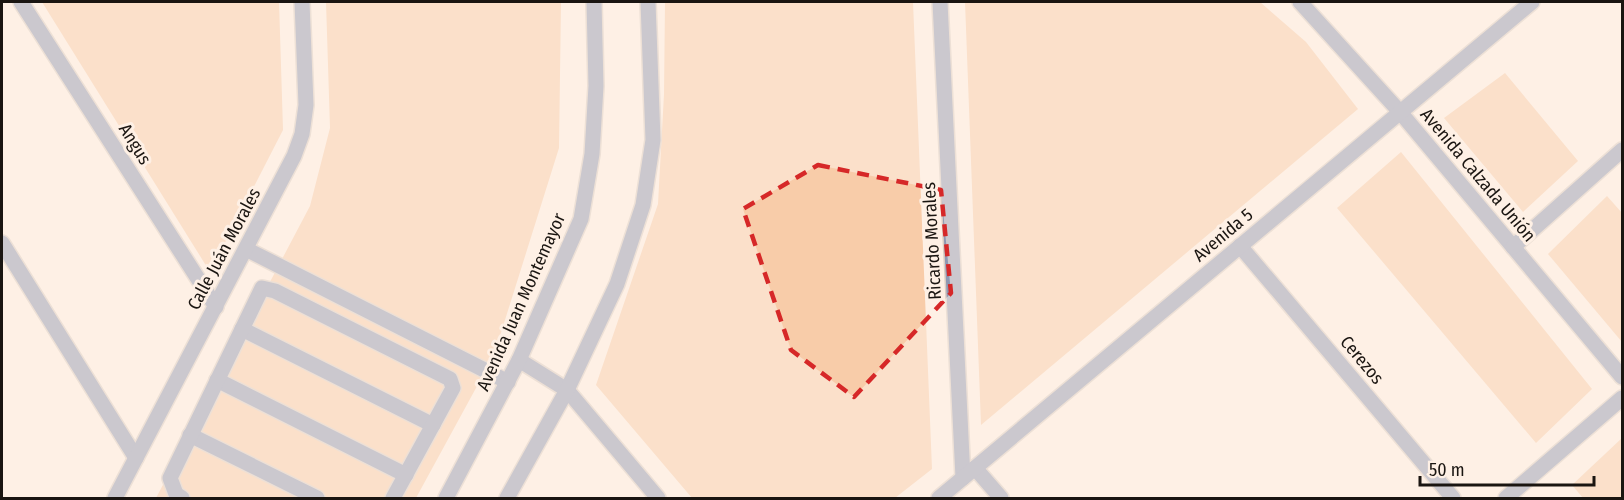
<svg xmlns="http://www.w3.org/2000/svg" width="1624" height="500" font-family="'Fira Sans Condensed',sans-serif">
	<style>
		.green { fill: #f8cca9 }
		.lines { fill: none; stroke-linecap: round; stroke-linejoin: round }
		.minor-casing { stroke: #dacdc3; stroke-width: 18 }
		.minor { stroke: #8e97b2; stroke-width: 15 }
		.marked { fill: none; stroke: #d62828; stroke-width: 4.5; stroke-dasharray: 12 8; stroke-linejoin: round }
		.labels { text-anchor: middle; stroke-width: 6; stroke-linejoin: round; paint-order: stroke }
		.street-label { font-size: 18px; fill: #1a1511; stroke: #fef0e5 }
	</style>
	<rect width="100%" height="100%" fill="#fef0e5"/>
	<g class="green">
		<polygon points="42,2 279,2 283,130 210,272"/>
		<polygon points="326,2 561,2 559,148 494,355 416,498 156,498 310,206 330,128"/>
		<polygon points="665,2 913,2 932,469 895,498 692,498 596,385 658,204 664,94"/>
		<polygon points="965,2 1260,2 1306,42 1358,109 981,425"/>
		<polygon points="1505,73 1578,161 1523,212 1444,118"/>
		<polygon points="1401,152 1592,389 1536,443 1337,208"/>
		<polygon points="1607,196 1622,213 1622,342 1548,254"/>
		<polygon points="1622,438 1622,498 1583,498 1572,485"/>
	</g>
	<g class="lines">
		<defs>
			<g id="minor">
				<polyline points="21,2 216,307"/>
				<polyline points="940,2 963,478"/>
				<polyline points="1300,2 1400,112 1622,377"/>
				<polyline points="2,243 136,458"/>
				<polyline points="1240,246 1453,498"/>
				<polyline points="1513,247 1622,150"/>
				<polyline points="246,249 508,382"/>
				<polyline points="242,329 433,425"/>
				<polyline points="519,360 567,390 658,498"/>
				<polyline points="217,380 406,475"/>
				<polyline points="190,435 317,498"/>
				<polyline points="975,468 1001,498"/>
				<polyline points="115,498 294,156 302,134 306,105 302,2"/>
				<polyline points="182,498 176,494 170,478 262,288 275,291 450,379 453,388 393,498"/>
				<polyline points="446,498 519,360 581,219 592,154 596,86 594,2"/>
				<polyline points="507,498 567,390 617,284 643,205 653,140 648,2"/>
				<polyline points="939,498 1532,2"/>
				<polyline points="1506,498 1622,398"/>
			</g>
		</defs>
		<use href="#minor" class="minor-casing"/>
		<use href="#minor" class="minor"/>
	</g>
	<path d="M0 0H1624V500H0ZM818 165 941 190 951 293 854 397 791 350 743 209Z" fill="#fef0e5" fill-opacity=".55" fill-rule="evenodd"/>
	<path class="marked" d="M818 165 941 190 951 293 854 397 791 350 743 209Z"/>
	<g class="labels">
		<g class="street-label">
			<text transform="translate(135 144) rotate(58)" y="6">Angus</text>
			<text transform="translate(1478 175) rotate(50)" y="6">Avenida Calzada Unión</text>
			<text transform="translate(1223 235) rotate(-40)" y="6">Avenida 5</text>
			<text transform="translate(932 241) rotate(-93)" y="6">Ricardo Morales</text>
			<text transform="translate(224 249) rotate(-62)" y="6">Calle Juán Morales</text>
			<text transform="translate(521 302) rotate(-66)" y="6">Avenida Juan Montemayor</text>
			<text transform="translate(1362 360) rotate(50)" y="6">Cerezos</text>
		</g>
	</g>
	<rect width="1624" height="500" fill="none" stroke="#1a1511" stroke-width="6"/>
	<path d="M1420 476v9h174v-9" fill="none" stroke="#1a1511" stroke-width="3"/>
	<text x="1429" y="476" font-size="18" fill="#1a1511" stroke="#fef0e5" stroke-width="4.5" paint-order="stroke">50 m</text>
</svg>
